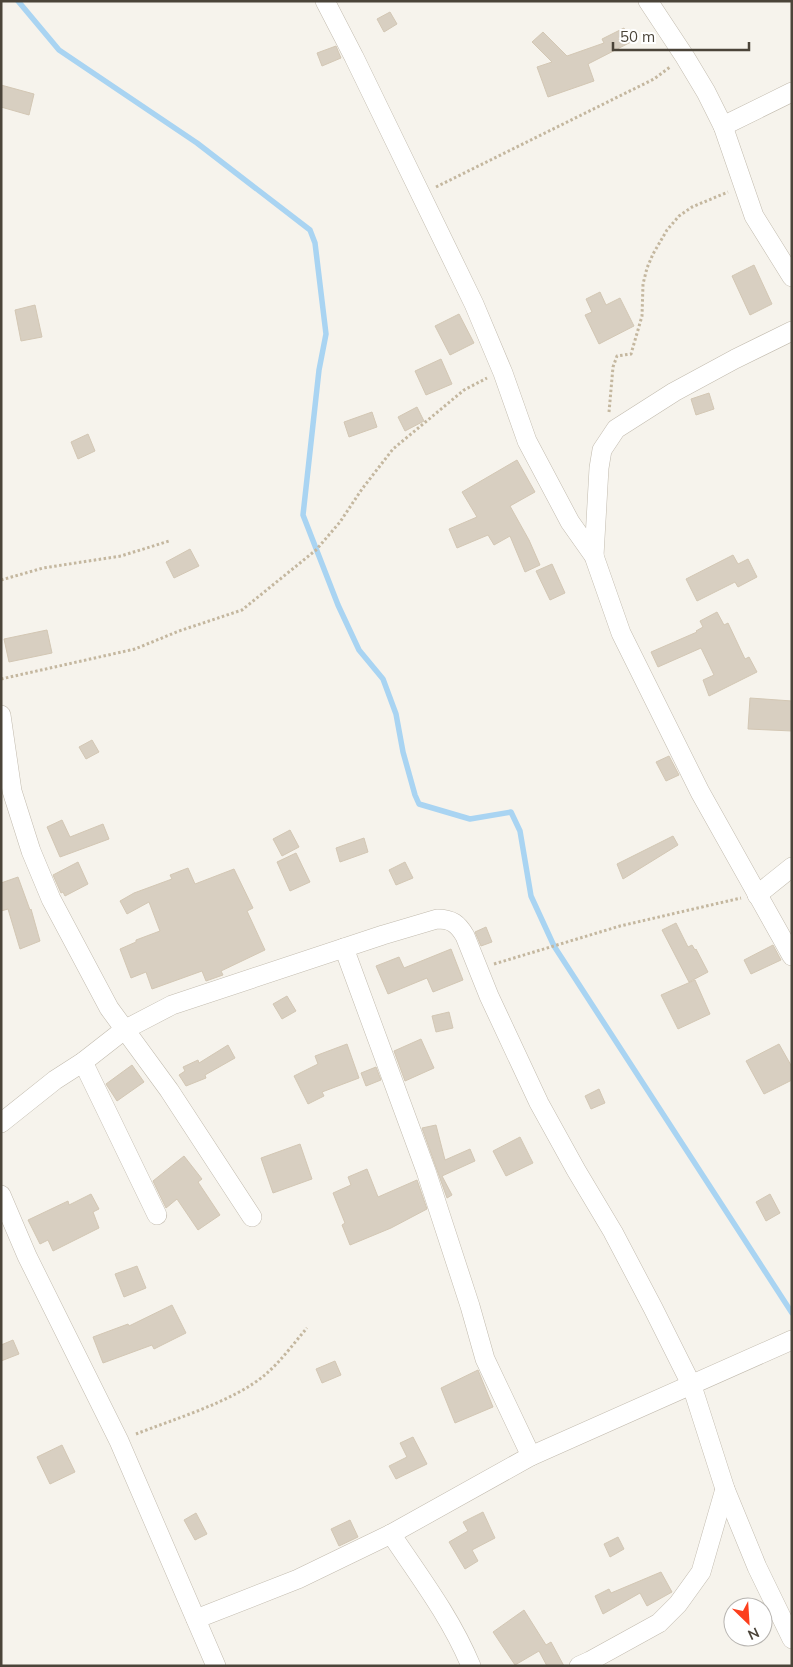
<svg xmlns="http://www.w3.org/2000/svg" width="793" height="1667" font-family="Mulish,sans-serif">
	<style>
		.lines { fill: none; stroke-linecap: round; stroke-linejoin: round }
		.stream { stroke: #a9d4f2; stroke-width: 5.5 }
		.building { fill: #d8cfc1; stroke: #d3c7b4 }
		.minor-casing { stroke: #c2bbae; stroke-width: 20 }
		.path { stroke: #c4b79f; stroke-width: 3; stroke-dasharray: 2.5 2.5; stroke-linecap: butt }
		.minor { stroke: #fff; stroke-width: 19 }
	</style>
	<rect width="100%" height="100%" fill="#f6f3ec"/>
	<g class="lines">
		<polyline class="stream" points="18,1 59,50 197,143 310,230 315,243 326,334 319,370 303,515 338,605 359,650 383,679 396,714 403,752 415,795 419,804 470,819 511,812 520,831 531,896 554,946 792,1313"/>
	</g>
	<g class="building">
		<polygon points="390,12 397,24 384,32 377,19"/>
		<polygon points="624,28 631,42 588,64 594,81 548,97 537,67 552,62 532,42 543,32 567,56 604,43 602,39"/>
		<polygon points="336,46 341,58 322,66 317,53"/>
		<polygon points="1,85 34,94 29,115 1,107"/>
		<polygon points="754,265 772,304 750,315 732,276"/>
		<polygon points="600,292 606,305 620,298 634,326 599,344 585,315 592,312 586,299"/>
		<polygon points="35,305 42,337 21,341 15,310"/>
		<polygon points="459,314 474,343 450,355 435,326"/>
		<polygon points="441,359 452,384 426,395 415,371"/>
		<polygon points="709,393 714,409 696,415 691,399"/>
		<polygon points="417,407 424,421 405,431 398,417"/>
		<polygon points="372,412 377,427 349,437 344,422"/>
		<polygon points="88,434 95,451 78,459 71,442"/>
		<polygon points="517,460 535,492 510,506 529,540 540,565 525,572 510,536 494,545 488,535 457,548 449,529 477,517 462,492"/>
		<polygon points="190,549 199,566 174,578 166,562"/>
		<polygon points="733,555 738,564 748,559 757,577 738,587 735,582 697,601 686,579"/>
		<polygon points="552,564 565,593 550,600 536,571"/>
		<polygon points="717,612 724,625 728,623 745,659 749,657 757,672 709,696 703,680 714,675 701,648 658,667 651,652 697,632 696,631 703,627 700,621"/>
		<polygon points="47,630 52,653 9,662 4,639"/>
		<polygon points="750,698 792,701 792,731 748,729"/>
		<polygon points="92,740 99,752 86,759 79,747"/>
		<polygon points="669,756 679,775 666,781 656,762"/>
		<polygon points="62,820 70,837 103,824 109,839 60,857 47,827"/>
		<polygon points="290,830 299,847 282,856 273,839"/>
		<polygon points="673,836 678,845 623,879 617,864"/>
		<polygon points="364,838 368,852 340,862 336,848"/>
		<polygon points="296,853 310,882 290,891 277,862"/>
		<polygon points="78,862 88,884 65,896 63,892 61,893 53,875"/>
		<polygon points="405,862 413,878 396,885 389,870"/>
		<polygon points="188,868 195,884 234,869 253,908 247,911 265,950 221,971 223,975 206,981 202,971 152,989 146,972 131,978 120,949 136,942 136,940 160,931 149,902 127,914 120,901 134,893 172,879 170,875"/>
		<polygon points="18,877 30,910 31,909 40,941 20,949 8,909 1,911 1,883"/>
		<polygon points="676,923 688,947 692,945 695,950 696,949 708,972 689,982 662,930"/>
		<polygon points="486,927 492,942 481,946 475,932"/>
		<polygon points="773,945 781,960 751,974 744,960"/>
		<polygon points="451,949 463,980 433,992 427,978 388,994 376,966 399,957 404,968"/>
		<polygon points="695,980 710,1014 678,1029 661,995"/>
		<polygon points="287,996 296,1011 282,1019 273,1004"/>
		<polygon points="449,1012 453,1028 436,1032 432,1016"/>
		<polygon points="421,1039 434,1068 405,1081 394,1051"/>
		<polygon points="347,1044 359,1078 322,1092 324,1096 308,1104 294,1076 318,1064 315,1056"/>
		<polygon points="779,1044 792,1067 792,1080 764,1094 746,1061"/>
		<polygon points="228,1045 235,1058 205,1075 206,1078 186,1086 179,1075 185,1071 183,1067 198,1060 199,1063"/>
		<polygon points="132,1065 144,1082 117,1101 106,1084"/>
		<polygon points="376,1067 381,1080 366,1086 361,1073"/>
		<polygon points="599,1089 605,1103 591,1109 585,1096"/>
		<polygon points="436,1125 445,1160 470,1149 475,1161 442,1176 452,1195 447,1198 422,1128"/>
		<polygon points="520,1137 533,1163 506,1176 493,1151"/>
		<polygon points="300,1144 312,1179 273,1193 261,1158"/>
		<polygon points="184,1156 202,1179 198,1182 220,1215 198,1230 177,1199 166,1208 153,1181"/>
		<polygon points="367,1169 378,1197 417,1180 427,1209 391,1228 350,1245 342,1225 345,1223 333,1193 351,1185 348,1177"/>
		<polygon points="91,1194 99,1209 93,1212 99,1228 53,1251 48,1240 40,1244 28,1220 68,1201 69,1205"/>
		<polygon points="770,1194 780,1213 766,1221 756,1202"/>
		<polygon points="137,1266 146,1288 124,1297 115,1274"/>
		<polygon points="172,1305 186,1333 154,1349 152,1345 103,1363 93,1337 128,1324 129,1326"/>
		<polygon points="13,1340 19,1354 1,1361 1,1345"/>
		<polygon points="335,1361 341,1375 322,1383 316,1369"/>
		<polygon points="478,1370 493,1407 455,1423 441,1388"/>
		<polygon points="413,1437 427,1464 396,1479 389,1466 407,1457 400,1443"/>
		<polygon points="62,1445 75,1472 50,1484 37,1457"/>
		<polygon points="483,1512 495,1538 472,1550 478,1561 465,1569 449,1542 468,1531 463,1522"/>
		<polygon points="196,1513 207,1534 195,1540 184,1520"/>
		<polygon points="350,1520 358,1537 339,1546 331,1529"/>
		<polygon points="618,1537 624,1549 610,1557 604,1544"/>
		<polygon points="661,1572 672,1592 647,1606 640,1593 603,1614 595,1596 609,1589 611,1593"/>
		<polygon points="524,1610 546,1645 551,1642 564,1666 547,1666 539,1651 515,1665 493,1632"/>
	</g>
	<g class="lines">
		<defs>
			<g id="minor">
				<polyline points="325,1 354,57 474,304 503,373 527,441 570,522 594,556 621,633 700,792 792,956"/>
				<polyline points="648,1 685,57 706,92 723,126 754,216 792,277"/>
				<polyline points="723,126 792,92"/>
				<polyline points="594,556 599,468 602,450 616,429 674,392 735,359 792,331"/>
				<polyline points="1,715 12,791 31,851 51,899 109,1008 169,1090 252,1217"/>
				<polyline points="757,895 792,867"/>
				<polyline points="344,948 426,1171 470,1306 485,1359 531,1456"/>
				<polyline points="83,1062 157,1215"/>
				<path d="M1 1123 55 1080 83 1062 124 1030 172 1005 383 935 437 919C452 919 458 924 465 936L489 996 539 1103 576 1170 613 1232 653 1308 692 1386 725 1489 757 1567 792 1639"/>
				<polyline points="1,1195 27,1256 119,1441 216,1666"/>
				<path d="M391 1534C420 1577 451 1618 471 1666"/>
				<polyline points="196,1619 298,1579 391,1534 531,1456 792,1340"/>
				<polyline points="579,1666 590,1661 659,1623 678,1604 701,1572 725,1489"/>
			</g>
		</defs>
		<use href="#minor" class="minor-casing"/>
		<g class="path">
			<polyline points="436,187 654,79 670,67"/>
			<polyline points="609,412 613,367 617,356 631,354 642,316 643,284 647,268 653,254 667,230 679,216 692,207 728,192"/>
			<polyline points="1,580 43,568 121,556 169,541"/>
			<polyline points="1,679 135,649 179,631 242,610 316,550 340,522 362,489 393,449 464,390 487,378"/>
			<polyline points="494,964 620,926 741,898"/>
			<path d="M136 1434C174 1419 235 1401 266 1374 281 1361 294 1343 307 1328"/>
		</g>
		<use href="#minor" class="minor"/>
	</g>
	<rect width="793" height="1667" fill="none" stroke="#4b4439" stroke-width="5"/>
	<g transform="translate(748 1622) rotate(155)"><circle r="24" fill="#ffffff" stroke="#b7b4b0"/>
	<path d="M0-4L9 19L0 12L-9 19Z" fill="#fc3f1d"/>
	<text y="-8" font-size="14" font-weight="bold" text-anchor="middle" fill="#4b4439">N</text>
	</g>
	<path d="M613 42v8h136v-8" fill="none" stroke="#4b4439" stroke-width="2.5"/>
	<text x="620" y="42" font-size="15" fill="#4b4439" stroke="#ffffff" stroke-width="4" paint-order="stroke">50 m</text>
</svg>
